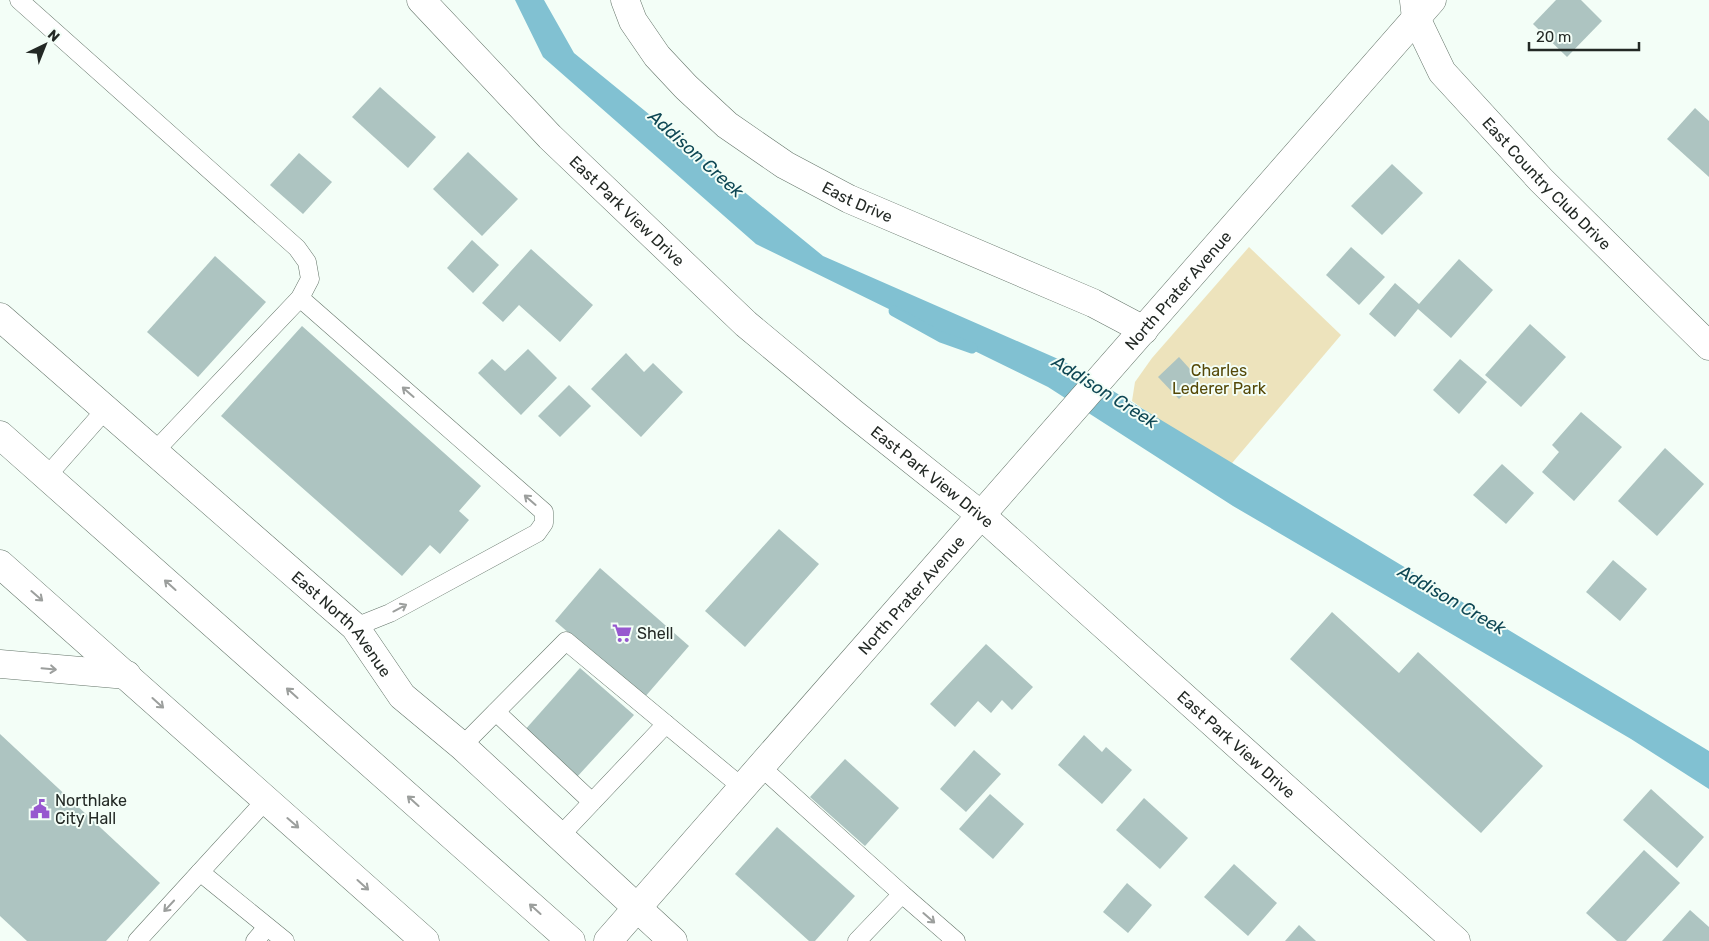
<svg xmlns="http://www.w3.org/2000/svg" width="1709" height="941" font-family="Rubik,sans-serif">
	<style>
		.green { fill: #ede3bc }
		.water { fill: #81c1d2 }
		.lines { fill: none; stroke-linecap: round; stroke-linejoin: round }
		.stream { stroke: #81c1d2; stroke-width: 11 }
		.building { fill: #adc4c1 }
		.lane-casing { stroke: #65756a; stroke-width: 19 }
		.street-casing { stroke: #65756a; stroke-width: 29 }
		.primary-casing { stroke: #65756a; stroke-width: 29 }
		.lane { stroke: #fff; stroke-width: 18 }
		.street { stroke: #fff; stroke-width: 28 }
		.primary { stroke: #fff; stroke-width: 28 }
		.oneway { stroke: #9c9f9d }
		.labels { text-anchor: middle; stroke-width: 4; stroke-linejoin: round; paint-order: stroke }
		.street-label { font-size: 16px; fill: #232925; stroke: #f3fef7 }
		.park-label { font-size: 16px; fill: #554807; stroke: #f3fef7 }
		.poi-label { font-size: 16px; fill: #232925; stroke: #f3fef7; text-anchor: start }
		.water-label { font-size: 18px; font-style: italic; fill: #0e4754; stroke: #f3fef7 }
	</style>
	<rect width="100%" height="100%" fill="#f3fef7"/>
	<polygon class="green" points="1249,247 1341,335 1227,469 1132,401 1135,382 1152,358"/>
	<polygon class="water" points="515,0 544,0 574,53 823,256 1065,362 1709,751 1709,789 1631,739 1233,506 1048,387 756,244 543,57"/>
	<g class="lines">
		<polyline class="stream" points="894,311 941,337 972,348"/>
	</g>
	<g class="building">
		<polygon points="1556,0 1581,0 1602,21 1567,57 1533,24"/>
		<polygon points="380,87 436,137 408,168 352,117"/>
		<polygon points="1695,108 1709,121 1709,177 1667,139"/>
		<polygon points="468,152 518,199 482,236 433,189"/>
		<polygon points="299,153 332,182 303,214 270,185"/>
		<polygon points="1392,164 1423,193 1382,235 1351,206"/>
		<polygon points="472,240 499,265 473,293 447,268"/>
		<polygon points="1351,247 1385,277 1359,305 1326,275"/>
		<polygon points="531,249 593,305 560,342 519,305 503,322 482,303"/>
		<polygon points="215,256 266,302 198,377 147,332"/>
		<polygon points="1459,259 1493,290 1451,338 1418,309 1395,337 1369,314 1395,283 1419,304"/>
		<polygon points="1530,324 1566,357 1521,407 1485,375"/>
		<polygon points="302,326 481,486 459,511 469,520 440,554 430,545 402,576 221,416"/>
		<polygon points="528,349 557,378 521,415 478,373 492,359 505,371"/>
		<polygon points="626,353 644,372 653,363 683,392 641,437 591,389"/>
		<polygon points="1179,357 1199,379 1179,399 1158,377"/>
		<polygon points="1460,359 1487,382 1459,414 1433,390"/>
		<polygon points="569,385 591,406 560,437 538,416"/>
		<polygon points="1581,412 1622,447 1574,501 1542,472 1559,452 1552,445"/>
		<polygon points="1665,448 1704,484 1657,536 1618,501"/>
		<polygon points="1502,464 1534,493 1506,524 1473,495"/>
		<polygon points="779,529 819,564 745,647 705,611"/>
		<polygon points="1613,560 1647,589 1620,621 1586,592"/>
		<polygon points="600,568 689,646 644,698 555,621"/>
		<polygon points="1332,612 1399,673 1418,652 1543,766 1481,833 1290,659"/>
		<polygon points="986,644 1033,687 1012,710 1002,700 991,713 978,701 955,727 930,704"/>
		<polygon points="580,668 634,715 576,778 524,731"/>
		<polygon points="0,734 160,883 106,941 27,941 0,916"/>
		<polygon points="1084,735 1102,752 1106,747 1132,770 1102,804 1058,765"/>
		<polygon points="974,750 1001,774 966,812 940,789"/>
		<polygon points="845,759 899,808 865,846 810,797"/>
		<polygon points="1651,789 1704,837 1677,868 1623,820"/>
		<polygon points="990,794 1024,824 993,859 959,829"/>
		<polygon points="1144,798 1188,838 1160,869 1116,830"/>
		<polygon points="777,827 855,896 815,941 809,941 735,874"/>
		<polygon points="1644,850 1680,883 1626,941 1617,941 1586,913"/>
		<polygon points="1234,864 1277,903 1248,936 1204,897"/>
		<polygon points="1127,883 1152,905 1128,933 1103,912"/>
		<polygon points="1690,910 1709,927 1709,941 1662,941"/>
		<polygon points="1299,925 1316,941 1285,941"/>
	</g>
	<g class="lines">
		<defs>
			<g id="lane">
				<polyline points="19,0 297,248 307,262 310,279 300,298 155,451"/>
				<polyline points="300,298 544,512 544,523 537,533 390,613 355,627"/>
				<polyline points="47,476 106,409"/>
				<polyline points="496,712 592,802"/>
				<polyline points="462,746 566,641 743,788"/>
				<polyline points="761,767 902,894"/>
				<polyline points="559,837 666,724"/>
				<polyline points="200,872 285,941"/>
				<polyline points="137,941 266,800"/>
				<polyline points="255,941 267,927"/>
				<polyline points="857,941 902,894 956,941"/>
			</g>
			<g id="street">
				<path id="s1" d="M421 0 550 137 746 324 853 413 981 515 1456 941"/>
				<path id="s2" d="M625 0 633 21 657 56 686 87 727 125 785 165 849 199 1093 303 1144 330"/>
				<path id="s3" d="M1414 1 1416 18 1442 72 1541 180 1709 346"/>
				<path id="s4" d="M0 317 355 627 402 696 462 746 673 941"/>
				<polyline points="0,664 127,675"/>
				<path id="s5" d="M608 941 1432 0"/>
			</g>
			<g id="primary">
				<polyline points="0,435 571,941"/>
				<polyline points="0,564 425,941"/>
			</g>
		</defs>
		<use href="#lane" class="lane-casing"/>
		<use href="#street" class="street-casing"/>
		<use href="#primary" class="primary-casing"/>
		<use href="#lane" class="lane"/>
		<use href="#street" class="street"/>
		<use href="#primary" class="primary"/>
	</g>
	<defs><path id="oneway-shaft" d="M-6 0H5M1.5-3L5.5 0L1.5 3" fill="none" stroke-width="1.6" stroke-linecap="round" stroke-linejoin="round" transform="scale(1.25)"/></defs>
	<g class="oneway">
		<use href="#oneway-shaft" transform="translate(408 392) rotate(-139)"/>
		<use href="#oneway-shaft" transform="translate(530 500) rotate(-139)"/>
		<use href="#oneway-shaft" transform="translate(170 585) rotate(-138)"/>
		<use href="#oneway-shaft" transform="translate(37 596) rotate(41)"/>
		<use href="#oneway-shaft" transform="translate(400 608) rotate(-28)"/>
		<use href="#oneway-shaft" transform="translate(49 669) rotate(5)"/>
		<use href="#oneway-shaft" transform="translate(292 693) rotate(-138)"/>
		<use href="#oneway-shaft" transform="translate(158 703) rotate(42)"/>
		<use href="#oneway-shaft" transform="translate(413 801) rotate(-138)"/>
		<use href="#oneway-shaft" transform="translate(293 823) rotate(41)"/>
		<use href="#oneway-shaft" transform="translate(363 885) rotate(42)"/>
		<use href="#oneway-shaft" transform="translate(169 906) rotate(133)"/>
		<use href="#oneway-shaft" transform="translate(535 909) rotate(-138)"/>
		<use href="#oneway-shaft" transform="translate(929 918) rotate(41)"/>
	</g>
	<defs>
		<symbol id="supermarket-bare" viewBox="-9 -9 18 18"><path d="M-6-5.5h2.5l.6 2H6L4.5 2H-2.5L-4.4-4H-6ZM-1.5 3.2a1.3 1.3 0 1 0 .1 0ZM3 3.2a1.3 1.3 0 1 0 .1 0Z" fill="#9758cf" stroke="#f3fef7" stroke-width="2.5" paint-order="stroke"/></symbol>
		<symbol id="civic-bare" viewBox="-9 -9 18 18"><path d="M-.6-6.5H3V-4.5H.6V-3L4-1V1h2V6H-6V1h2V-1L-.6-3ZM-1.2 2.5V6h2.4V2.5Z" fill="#9758cf" stroke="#f3fef7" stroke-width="2.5" paint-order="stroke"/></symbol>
	</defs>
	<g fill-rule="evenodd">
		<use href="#supermarket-bare" x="608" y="619" width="28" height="28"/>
		<use href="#civic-bare" x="26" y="795" width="28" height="28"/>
	</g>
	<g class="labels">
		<g class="street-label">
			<text dy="6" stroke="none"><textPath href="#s3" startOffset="230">East Country Club Drive</textPath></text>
			<text dy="6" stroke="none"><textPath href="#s2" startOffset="315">East Drive</textPath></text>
			<text dy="6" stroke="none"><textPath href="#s1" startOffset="295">East Park View Drive</textPath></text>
			<text dy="6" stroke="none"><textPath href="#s5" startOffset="865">North Prater Avenue</textPath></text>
			<text dy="6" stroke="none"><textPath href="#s1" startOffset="700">East Park View Drive</textPath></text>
			<text dy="6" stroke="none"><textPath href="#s5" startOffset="460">North Prater Avenue</textPath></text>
			<text dy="6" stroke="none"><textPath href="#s4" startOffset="460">East North Avenue</textPath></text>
			<text dy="6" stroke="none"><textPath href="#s1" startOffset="1105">East Park View Drive</textPath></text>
		</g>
		<g class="park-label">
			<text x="1219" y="376">Charles<tspan x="1219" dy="18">Lederer Park</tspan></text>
		</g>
		<g class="poi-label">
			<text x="637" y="639">Shell</text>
			<text x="55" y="806">Northlake<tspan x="55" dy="18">City Hall</tspan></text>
		</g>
		<g class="water-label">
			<text transform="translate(696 154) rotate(42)" y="6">Addison Creek</text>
			<text transform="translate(1105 392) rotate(32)" y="6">Addison Creek</text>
			<text transform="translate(1452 600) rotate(30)" y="6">Addison Creek</text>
		</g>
	</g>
	<g transform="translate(45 45) rotate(43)" stroke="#f3fef7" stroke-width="4" paint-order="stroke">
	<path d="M0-4L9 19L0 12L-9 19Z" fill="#232925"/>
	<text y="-8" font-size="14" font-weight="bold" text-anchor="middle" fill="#232925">N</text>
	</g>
	<path d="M1529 42v8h110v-8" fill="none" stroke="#232925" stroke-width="2.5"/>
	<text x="1536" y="42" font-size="15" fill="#232925" stroke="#f3fef7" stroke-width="4" paint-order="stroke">20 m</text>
</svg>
